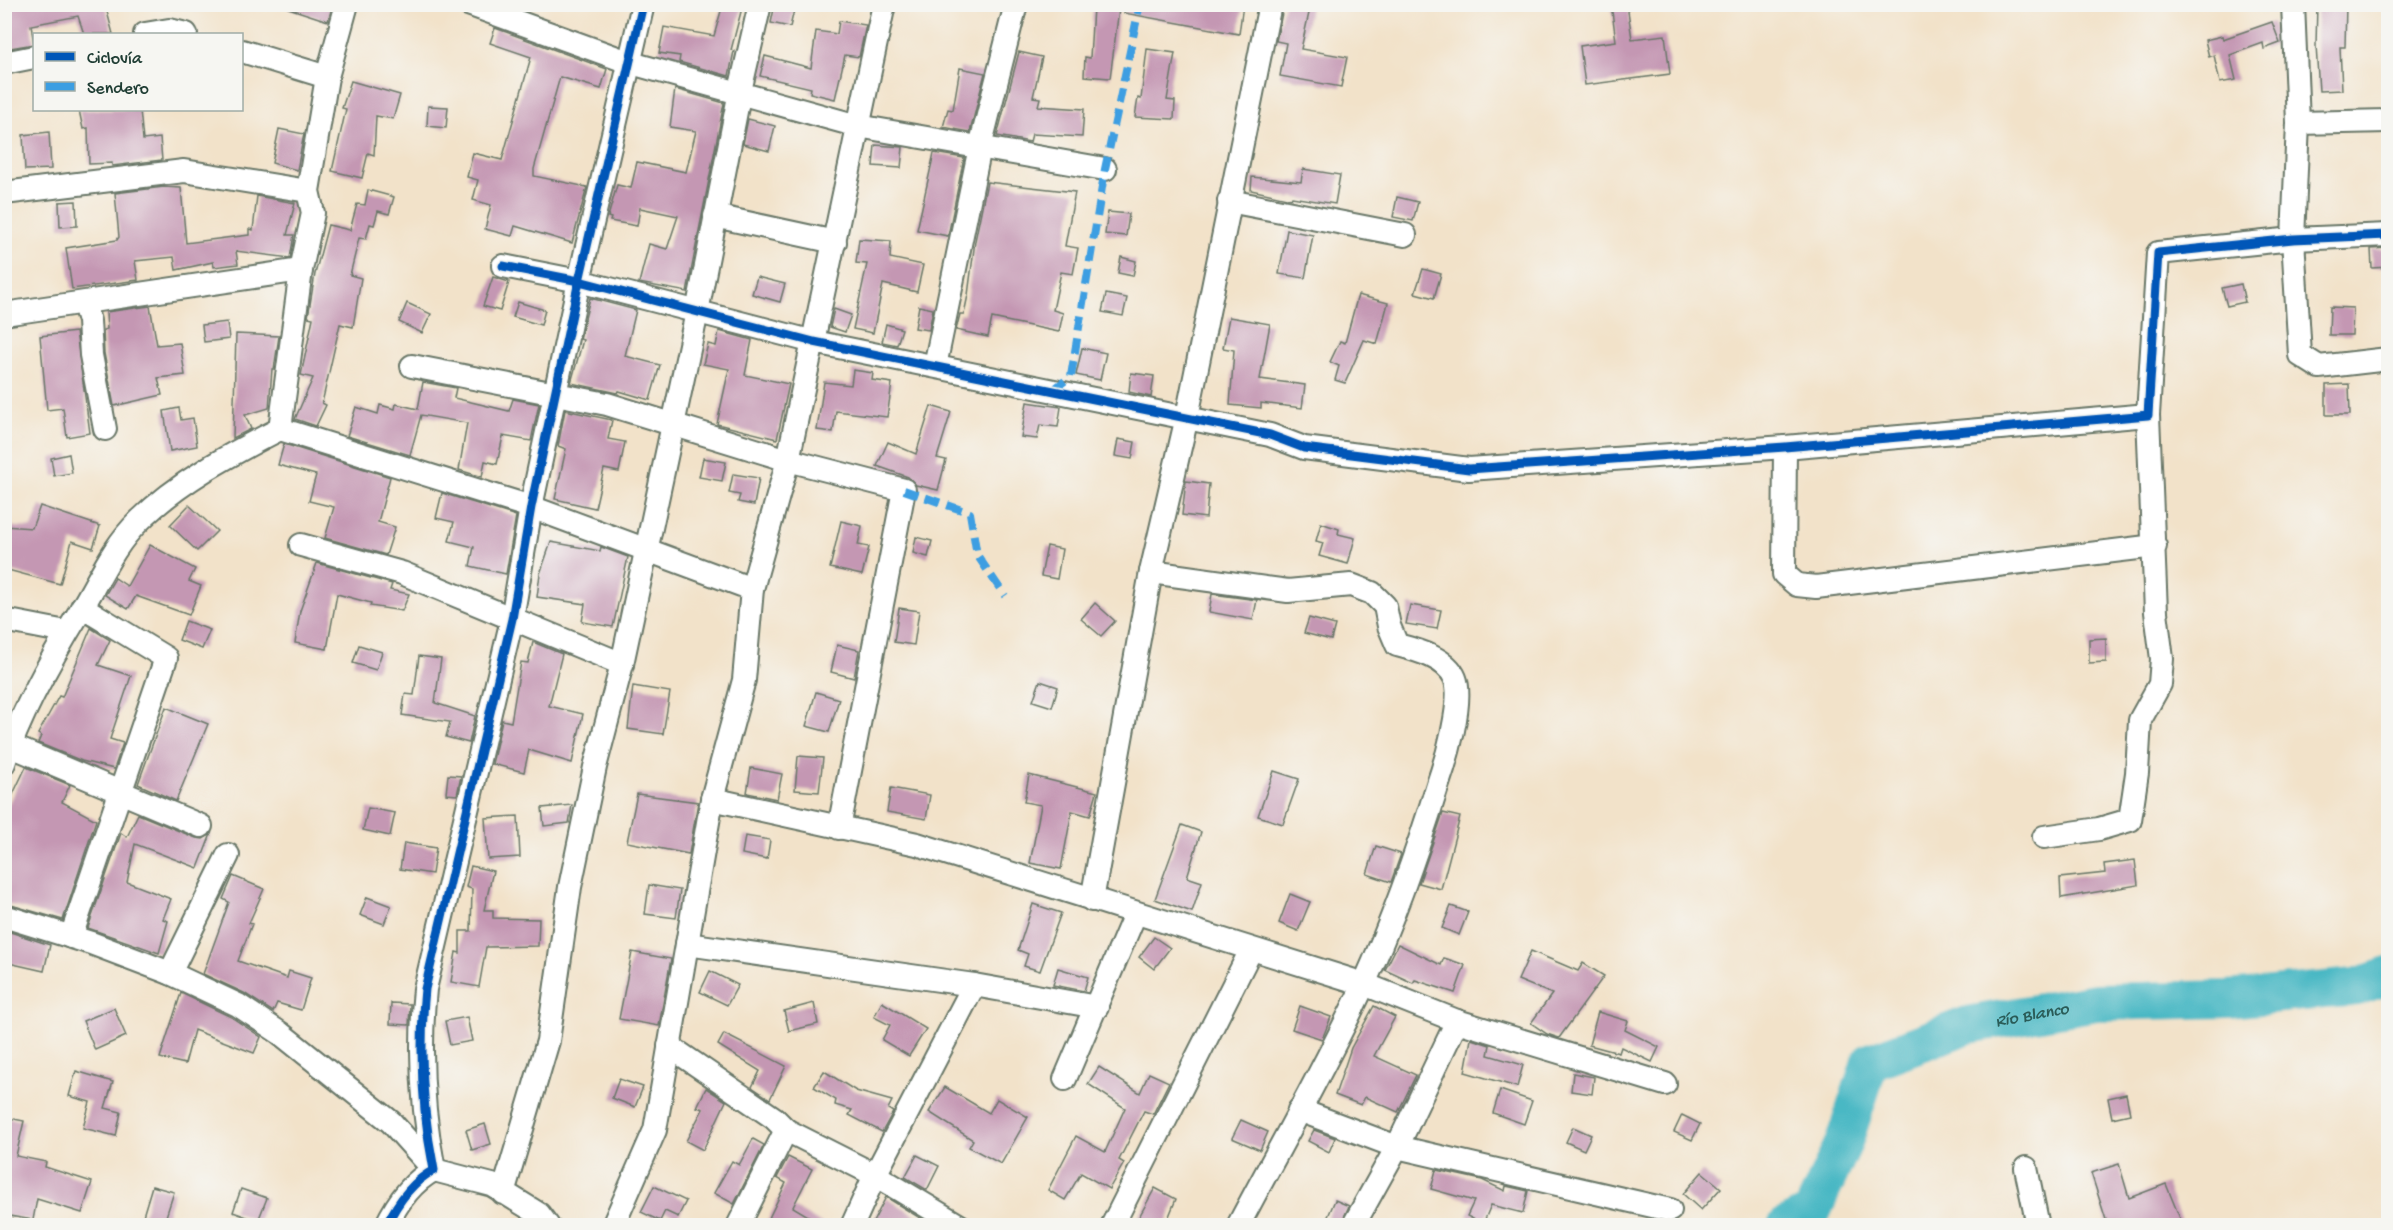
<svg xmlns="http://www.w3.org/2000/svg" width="2393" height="1230" font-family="'Gochi Hand',sans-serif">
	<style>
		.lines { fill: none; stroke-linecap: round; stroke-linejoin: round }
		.river { stroke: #4ab8c4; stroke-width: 38 }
		.building { fill: #c497b3 }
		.street-casing { stroke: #697768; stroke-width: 26 }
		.street { stroke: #fff; stroke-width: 22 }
		.quiet { stroke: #3c9ee2; stroke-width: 8; stroke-dasharray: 15 8; stroke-linecap: butt }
		.cycleway-casing { stroke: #f6f6f2; stroke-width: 13 }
		.cycleway { stroke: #0057b8; stroke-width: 9 }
		.labels { text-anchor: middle; stroke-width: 6; stroke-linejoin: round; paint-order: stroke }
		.water-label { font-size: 18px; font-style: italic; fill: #2a5c58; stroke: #f6f6f2 }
	</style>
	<rect width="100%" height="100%" fill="#f6f6f2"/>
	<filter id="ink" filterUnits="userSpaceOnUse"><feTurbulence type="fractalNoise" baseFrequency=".0167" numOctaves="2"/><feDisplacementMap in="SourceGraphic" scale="12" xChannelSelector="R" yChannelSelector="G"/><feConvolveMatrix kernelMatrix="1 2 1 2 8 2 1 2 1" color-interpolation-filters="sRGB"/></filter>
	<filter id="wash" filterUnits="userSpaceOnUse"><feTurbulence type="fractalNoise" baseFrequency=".008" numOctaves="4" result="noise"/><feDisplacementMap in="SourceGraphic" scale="24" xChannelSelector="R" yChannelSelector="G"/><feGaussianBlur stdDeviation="1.35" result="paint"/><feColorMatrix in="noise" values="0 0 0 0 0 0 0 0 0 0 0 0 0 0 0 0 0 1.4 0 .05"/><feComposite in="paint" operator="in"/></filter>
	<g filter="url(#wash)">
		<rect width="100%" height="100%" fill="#f2e2c9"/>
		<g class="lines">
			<path class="river" id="s1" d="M1786 1226 1812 1212 1844 1142 1870 1062 1968 1025 2096 1002 2228 999 2356 987 2388 976"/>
		</g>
		<g id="blocks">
			<g class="building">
				<polygon points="18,4 105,4 113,34 84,34 78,16 31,25 34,44 4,49 4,7"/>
				<polygon points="288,4 333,4 328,21 288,8"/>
				<polygon points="723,4 743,4 731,50 734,51 729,76 679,62 680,56 659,53 664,27 714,36"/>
				<polygon points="775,4 795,6 790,27 771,23"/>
				<polygon points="1125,4 1243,4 1239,34 1124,13"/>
				<polygon points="1284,4 1311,4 1301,49 1347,57 1341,87 1280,76 1286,43 1276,41"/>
				<polygon points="1611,4 1627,4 1632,39 1665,35 1670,74 1585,85 1580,46 1616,41"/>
				<polygon points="2317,4 2346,4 2345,47 2340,47 2342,90 2319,91 2316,46"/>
				<polygon points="1093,7 1119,9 1110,78 1084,76 1085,57 1090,58"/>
				<polygon points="839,21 866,25 859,57 845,55 835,99 810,93 811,88 760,76 765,56 811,68 816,31 837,34"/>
				<polygon points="2272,22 2280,43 2264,49 2263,43 2230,55 2236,80 2220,83 2214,55 2209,57 2205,40 2222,36 2223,39"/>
				<polygon points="495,28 607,69 601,89 560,77 534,169 534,176 587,187 572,243 515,226 512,236 485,229 491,205 473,200 478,180 467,177 473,153 502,160 531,57 490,43"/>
				<polygon points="1147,49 1175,53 1167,100 1175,101 1174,119 1135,117 1138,98 1141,99"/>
				<polygon points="1019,52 1042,57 1033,97 1040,98 1038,106 1084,109 1082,137 1032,134 1030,142 997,136"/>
				<polygon points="960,68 985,73 970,132 943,127 948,109 953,110"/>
				<polygon points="351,81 400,95 393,119 376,116 374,155 368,153 362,178 332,171 346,109 342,108"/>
				<polygon points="675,89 724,103 687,292 639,283 649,244 667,249 678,216 640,208 637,226 610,221 611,218 608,217 617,185 631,188 637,162 686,172 696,131 670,127"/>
				<polygon points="428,106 448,107 446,128 427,126"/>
				<polygon points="79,110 140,110 143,140 160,138 162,160 112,166 112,163 89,164 88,128 83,129"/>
				<polygon points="748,119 775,126 769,151 743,144"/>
				<polygon points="279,129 304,134 297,170 272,163"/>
				<polygon points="49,132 51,169 25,170 23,135"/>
				<polygon points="875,145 903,147 901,168 873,166"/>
				<polygon points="934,153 964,158 948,236 917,230"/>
				<polygon points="1303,169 1340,175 1335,204 1292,197 1291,199 1251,190 1252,177 1301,182"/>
				<polygon points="987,182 1075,192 1065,246 1078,248 1073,274 1061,272 1053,310 1063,313 1059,332 992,318 988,337 956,330 960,314 964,314 968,295 975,241"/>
				<polygon points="164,187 181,188 186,243 249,235 249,229 253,230 257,196 295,203 287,235 294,235 290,258 236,251 238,264 214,267 213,262 176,270 174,257 135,261 138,280 72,289 66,248 117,240 119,237 115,193"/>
				<polygon points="368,190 394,197 389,214 378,211 374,225 370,224 366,239 359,238 350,275 361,278 353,327 340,324 322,403 326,405 316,426 295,419 313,378 301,375 313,318 308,317 315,274 328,225 350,230 357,204 365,205"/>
				<polygon points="1397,197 1418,202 1413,221 1393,217"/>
				<polygon points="76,201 77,226 60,227 59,202"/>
				<polygon points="1108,212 1129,214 1126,236 1105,234"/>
				<polygon points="1287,230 1313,235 1305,278 1279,274"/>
				<polygon points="859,239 891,241 890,258 923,265 917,292 883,284 873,333 853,329 867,264 856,263"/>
				<polygon points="2388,248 2388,267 2372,268 2371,249"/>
				<polygon points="1121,257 1136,261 1133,276 1118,273"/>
				<polygon points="1423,269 1441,274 1434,298 1415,293"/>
				<polygon points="493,277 509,282 500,311 483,306"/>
				<polygon points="757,277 785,284 780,302 752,294"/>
				<polygon points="2241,284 2245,302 2227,306 2222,288"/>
				<polygon points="1106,294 1127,298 1123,316 1102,312"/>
				<polygon points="1358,295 1388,303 1377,344 1364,340 1345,383 1335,380 1339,366 1330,362 1340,341 1345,343"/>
				<polygon points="590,298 636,310 625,356 660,365 650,400 619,391 618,393 571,383 583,340 580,339"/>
				<polygon points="518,302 545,310 541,325 513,317"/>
				<polygon points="407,303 431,314 422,333 399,322"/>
				<polygon points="150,306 157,345 180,343 185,375 158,378 162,395 114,406 104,353 103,330 107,329 106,312"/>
				<polygon points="919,306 933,309 929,330 915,328"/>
				<polygon points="2330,307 2353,308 2352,335 2329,335"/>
				<polygon points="834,309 851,315 845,332 830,327"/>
				<polygon points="1229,317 1270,324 1260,379 1305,385 1302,408 1261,403 1261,408 1230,405 1234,350 1223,348"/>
				<polygon points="227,322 229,339 204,342 202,325"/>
				<polygon points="886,324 902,329 897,345 882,342"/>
				<polygon points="719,331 752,340 745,375 789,384 777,439 717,424 729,369 703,364 708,344 716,346"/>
				<polygon points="76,332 90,433 67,437 63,408 47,410 40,336"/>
				<polygon points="236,334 279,336 274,369 272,369 269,408 245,415 251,429 233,438"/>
				<polygon points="1082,348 1106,353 1100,380 1076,375"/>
				<polygon points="853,370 873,373 872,380 892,383 887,417 836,411 833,432 817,430 824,382 851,385"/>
				<polygon points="1131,373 1154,376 1151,397 1129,392"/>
				<polygon points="423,382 456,388 454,398 509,411 513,399 539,404 531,441 503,436 497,464 485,461 482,477 459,470 467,423 421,415 410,455 347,436 356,407 378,414 380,405 395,409 396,404 418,409"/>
				<polygon points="2349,384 2350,415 2326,415 2326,385"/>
				<polygon points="1027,402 1061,407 1058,427 1040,425 1037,439 1021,437"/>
				<polygon points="931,406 951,412 937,458 946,460 938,490 916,485 908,477 877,466 888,442 916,454"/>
				<polygon points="179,408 181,420 193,418 197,446 170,451 164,411"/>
				<polygon points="565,410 612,420 608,439 625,442 619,472 604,469 595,508 555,499 566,449 558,446"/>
				<polygon points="1118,439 1135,442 1132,459 1115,456"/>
				<polygon points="284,444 390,477 378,522 395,527 386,555 325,538 334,507 309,501 316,475 278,465"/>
				<polygon points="69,454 72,473 54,476 51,458"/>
				<polygon points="703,458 726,462 722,481 699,477"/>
				<polygon points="733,474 759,478 754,505 738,502 740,495 729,493"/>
				<polygon points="1186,481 1209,484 1206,518 1182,515"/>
				<polygon points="442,493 516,516 506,574 470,566 474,547 449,541 454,522 436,518"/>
				<polygon points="189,505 217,531 197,551 170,525"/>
				<polygon points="40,506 100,526 93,548 72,541 60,584 4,569 4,526 32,528"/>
				<polygon points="841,521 862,526 858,545 869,547 862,575 830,568"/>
				<polygon points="1321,523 1339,529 1338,534 1355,538 1348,564 1319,556 1323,543 1316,541"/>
				<polygon points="916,537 932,541 928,557 913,553"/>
				<polygon points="551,542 600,551 601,547 628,557 613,627 582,622 585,604 537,597 540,574"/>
				<polygon points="150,545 195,569 189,581 201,586 189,615 136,596 128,609 105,595 115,578 127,586"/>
				<polygon points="1047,546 1062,549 1057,579 1041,576"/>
				<polygon points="317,563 392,584 390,590 409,594 402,611 370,606 371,603 337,594 327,649 295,643 300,611"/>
				<polygon points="1212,594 1257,600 1253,620 1209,612"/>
				<polygon points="1095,603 1115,621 1101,636 1081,619"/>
				<polygon points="1410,605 1441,610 1437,629 1406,624"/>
				<polygon points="899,608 919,611 914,645 894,642"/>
				<polygon points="1309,618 1335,625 1331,640 1304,633"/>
				<polygon points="186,621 210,630 202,649 179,640"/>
				<polygon points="91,628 110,640 98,665 131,676 110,739 123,743 114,769 82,761 38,743 41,736 38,734 59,696 62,697"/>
				<polygon points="2106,638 2106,662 2089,663 2089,639"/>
				<polygon points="533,642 562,654 549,706 583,714 572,763 529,750 524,772 492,764 502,720 511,722 521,662 528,663"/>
				<polygon points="359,645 382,652 376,670 353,663"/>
				<polygon points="837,645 859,650 854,678 831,672"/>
				<polygon points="419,656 441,659 435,703 475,716 469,743 446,737 450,722 402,715 405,694 414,695"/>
				<polygon points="1040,681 1058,687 1052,707 1033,701"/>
				<polygon points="633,686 670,692 663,734 628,729"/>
				<polygon points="816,692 839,699 829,732 806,726"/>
				<polygon points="166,707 208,724 176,801 138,784"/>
				<polygon points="798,756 823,758 819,792 795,790"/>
				<polygon points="26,767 70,785 62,802 96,820 63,920 4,903 4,813"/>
				<polygon points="751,768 782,774 777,799 747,793"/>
				<polygon points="1274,771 1299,779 1283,824 1258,816"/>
				<polygon points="448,775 461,776 457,795 446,794"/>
				<polygon points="1029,775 1097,792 1090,816 1072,811 1061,869 1030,863 1041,805 1024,802"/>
				<polygon points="891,788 930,795 926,819 887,812"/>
				<polygon points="637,794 698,802 689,854 627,842"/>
				<polygon points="572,805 569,823 544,826 542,808"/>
				<polygon points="368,808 395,813 390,836 363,830"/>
				<polygon points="1443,813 1460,817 1441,889 1419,883"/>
				<polygon points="138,814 196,838 203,839 211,834 198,868 135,844 127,882 171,899 163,919 168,921 159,953 88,928 121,833 127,837"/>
				<polygon points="518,816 520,857 488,859 485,818"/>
				<polygon points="1182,825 1201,832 1187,877 1202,882 1192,912 1155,899"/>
				<polygon points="745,836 770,840 767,859 742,854"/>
				<polygon points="404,843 436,848 432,874 400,869"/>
				<polygon points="1376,846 1401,854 1391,882 1367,874"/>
				<polygon points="2135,860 2138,885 2061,898 2060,878 2105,873 2104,864"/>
				<polygon points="471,866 493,871 484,910 493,910 493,918 539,919 538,946 486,947 479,987 451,982 456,952 460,953 460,931 471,931 472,889 466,887"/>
				<polygon points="233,876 264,889 249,923 252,924 238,961 287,978 289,971 311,978 301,1010 277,1003 273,1012 244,993 203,974 229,902 223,899"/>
				<polygon points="649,885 680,890 676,918 645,914"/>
				<polygon points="1290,894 1310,902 1298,931 1279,923"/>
				<polygon points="367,897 391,906 384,924 360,915"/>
				<polygon points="1033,904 1061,913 1040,971 1024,966 1028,954 1018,950"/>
				<polygon points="1451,906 1468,912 1459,935 1442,928"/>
				<polygon points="4,930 50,945 44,971 4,962"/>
				<polygon points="1154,937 1170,948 1154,969 1139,957"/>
				<polygon points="1398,944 1441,965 1444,958 1465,965 1455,993 1415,980 1413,983 1385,970"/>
				<polygon points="1531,951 1578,971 1583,963 1604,976 1559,1038 1547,1034 1531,1023 1552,994 1518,980"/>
				<polygon points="632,952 671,959 659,1026 619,1019"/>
				<polygon points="1058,968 1088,977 1084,991 1053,985"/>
				<polygon points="710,971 738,985 727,1005 700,992"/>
				<polygon points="181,993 231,1017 261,1037 254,1053 194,1030 185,1064 160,1058"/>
				<polygon points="882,1002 926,1029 909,1056 882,1040 890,1025 874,1017"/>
				<polygon points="391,1003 410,1004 409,1025 390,1024"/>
				<polygon points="814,1003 818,1024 789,1031 784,1011"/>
				<polygon points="1300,1006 1331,1017 1322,1039 1292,1029"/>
				<polygon points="1374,1006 1395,1017 1374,1056 1416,1075 1398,1112 1365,1097 1361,1105 1335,1095 1351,1048"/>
				<polygon points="114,1008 126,1036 95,1050 83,1021"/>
				<polygon points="1598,1012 1628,1021 1625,1030 1659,1047 1652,1062 1621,1047 1619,1053 1589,1045"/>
				<polygon points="467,1017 472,1041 450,1045 445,1021"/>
				<polygon points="724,1034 786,1066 770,1099 752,1087 760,1071 718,1045"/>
				<polygon points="1471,1039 1490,1045 1488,1055 1523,1065 1517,1087 1465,1072"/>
				<polygon points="1099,1067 1140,1093 1149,1073 1169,1082 1153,1114 1144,1111 1119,1160 1124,1163 1109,1189 1081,1173 1065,1200 1048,1190 1076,1136 1105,1152 1125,1108 1088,1084"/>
				<polygon points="76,1071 113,1082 105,1108 121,1112 116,1136 83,1128 90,1102 69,1096"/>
				<polygon points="824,1071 856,1091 892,1101 888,1109 893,1112 882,1132 849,1115 852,1110 835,1105 836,1100 814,1087"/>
				<polygon points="1573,1073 1594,1077 1592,1094 1571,1091"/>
				<polygon points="619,1079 643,1087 635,1107 612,1098"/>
				<polygon points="945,1087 989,1113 997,1099 1028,1117 1001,1164 969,1147 973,1140 929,1112"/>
				<polygon points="706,1088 726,1101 703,1150 686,1141 703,1109 697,1107"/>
				<polygon points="1500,1090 1532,1101 1524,1124 1493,1113"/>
				<polygon points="2126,1094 2130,1114 2112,1118 2108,1098"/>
				<polygon points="1682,1115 1700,1124 1692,1140 1674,1132"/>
				<polygon points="4,1117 24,1121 16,1156 46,1162 45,1167 92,1182 82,1213 37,1199 33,1220 4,1215"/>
				<polygon points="1241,1120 1268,1132 1260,1150 1232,1138"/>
				<polygon points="485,1124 491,1144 472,1150 466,1130"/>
				<polygon points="1573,1127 1591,1135 1584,1150 1566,1142"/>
				<polygon points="1314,1130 1335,1138 1329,1152 1308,1141"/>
				<polygon points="753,1139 764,1145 734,1204 714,1193 732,1161 739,1165"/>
				<polygon points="917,1155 939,1166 927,1190 905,1177"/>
				<polygon points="788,1157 812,1169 793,1207 825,1226 765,1226 786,1183 777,1178"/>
				<polygon points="2119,1164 2129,1198 2166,1184 2183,1226 2108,1226 2091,1173"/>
				<polygon points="1436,1170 1482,1180 1505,1191 1506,1186 1528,1191 1523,1213 1491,1205 1483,1224 1467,1216 1474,1201 1431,1189"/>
				<polygon points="1702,1172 1721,1188 1701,1210 1683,1194"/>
				<polygon points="152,1186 174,1192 163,1226 140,1226"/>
				<polygon points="654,1186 686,1201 678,1217 665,1211 660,1221 641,1212"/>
				<polygon points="1155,1188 1176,1199 1165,1226 1134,1226"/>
				<polygon points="241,1189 267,1198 258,1221 233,1212"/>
				<polygon points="886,1197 933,1226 871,1226"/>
				<polygon points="1335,1200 1349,1206 1340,1226 1324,1226"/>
			</g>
		</g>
	</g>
	<g filter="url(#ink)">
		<use href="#blocks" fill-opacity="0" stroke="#697768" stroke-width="1.5"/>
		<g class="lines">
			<defs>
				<g id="street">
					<polyline points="468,4 631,63 858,126 1105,169"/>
					<polyline points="2293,4 2298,123 2293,239 2300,355 2319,367 2388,359"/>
					<polyline points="145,34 169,30 186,34"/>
					<polyline points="242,51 327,77"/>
					<polyline points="4,63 34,57"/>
					<polyline points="2298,123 2388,121"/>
					<polyline points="4,193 184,171 308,191"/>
					<polyline points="1229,201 1405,235"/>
					<polyline points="715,216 835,242"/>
					<polyline points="503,266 579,281 814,342 1270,435 1304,448 1469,469 1785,447 2148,415 2158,253 2293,239 2388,235"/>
					<polyline points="84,304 89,321 91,355 105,429"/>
					<polyline points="4,314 301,270"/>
					<polyline points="412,366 607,404 788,460 904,490 839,828"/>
					<polyline points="935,366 980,147 1016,4"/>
					<polyline points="280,429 301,270 313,213 308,191 327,77 347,4"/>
					<polyline points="1785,447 1784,574 1797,585 1816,587 2155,546"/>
					<polyline points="301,545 402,573 622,664"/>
					<path d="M1151 572 1288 591 1351 585 1372 593 1385 606 1389 626 1397 645C1416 650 1446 657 1455 678 1464 700 1446 761 1438 784 1417 852 1393 920 1364 984 1326 1066 1280 1146 1238 1226"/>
					<polyline points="4,620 66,632"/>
					<polyline points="4,743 201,826"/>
					<path d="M4 763C20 714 55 652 82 608 100 578 113 546 139 521 178 482 231 454 280 429L531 507 752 589"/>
					<polyline points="712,799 917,844 1364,984 1457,1021 1665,1084"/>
					<polyline points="2044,837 2099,829 2130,820 2137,773 2140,720 2160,684 2162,659 2156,612 2148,415"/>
					<polyline points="1092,900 1151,572 1187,417 1270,4"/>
					<polyline points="4,916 91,943 170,973 238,1005 280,1033 391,1122 434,1170 492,1185 539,1214 548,1226"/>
					<polyline points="71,937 166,658 82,607"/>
					<polyline points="687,944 974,985 1097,1007"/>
					<polyline points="170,973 228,855"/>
					<polyline points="669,1046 774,1118 786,1130 875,1175 960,1226"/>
					<polyline points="1065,1079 1135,914"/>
					<polyline points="1299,1110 1397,1147 1670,1210"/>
					<polyline points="2026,1168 2038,1226"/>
					<polyline points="503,1193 548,1041 570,887 595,767 622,664 697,312 740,91 760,4"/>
					<path d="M386 1226C397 1203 411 1182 434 1170 422 1110 419 1049 425 989L512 619 531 507 579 281 643 4"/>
					<polyline points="613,1226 655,1130 712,799 744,680 752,589 788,460 884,4"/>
					<polyline points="738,1226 786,1130"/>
					<polyline points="852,1226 875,1175 974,985"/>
					<polyline points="1112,1226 1251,950"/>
					<polyline points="1353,1226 1397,1147 1457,1021"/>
				</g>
			</defs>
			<use href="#street" class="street-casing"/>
			<use href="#street" class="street"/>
			<g class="quiet">
				<polyline points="1053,390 1071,376 1105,169 1140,4"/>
				<polyline points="904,490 970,513 977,555 1005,596"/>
			</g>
			<defs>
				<g id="cycleway">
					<polyline points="503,266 579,281 814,342 1270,435 1304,448 1469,469 1785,447 2148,415 2158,253 2293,239 2388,235"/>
					<path d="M386 1226C397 1203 411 1182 434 1170 422 1110 419 1049 425 989L512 619 531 507 579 281 643 4"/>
				</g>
			</defs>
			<use href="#cycleway" class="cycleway-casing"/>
			<use href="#cycleway" class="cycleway"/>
		</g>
	</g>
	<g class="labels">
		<g class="water-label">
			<text dy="6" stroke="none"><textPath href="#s1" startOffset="360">Río Blanco</textPath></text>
		</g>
	</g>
	<rect width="2393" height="1230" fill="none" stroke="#f6f6f2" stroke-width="24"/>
	<rect x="33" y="33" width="210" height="78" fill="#f6f6f2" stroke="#a0aca6" stroke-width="1.5"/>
	<rect x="45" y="52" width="30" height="9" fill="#0057b8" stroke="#a0aca6" stroke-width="1.5"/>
	<text x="87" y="63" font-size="18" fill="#1f3d34">Ciclovía</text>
	<rect x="45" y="82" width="30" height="9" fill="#3c9ee2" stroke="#a0aca6" stroke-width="1.5"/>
	<text x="87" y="93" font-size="18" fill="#1f3d34">Sendero</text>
</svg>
